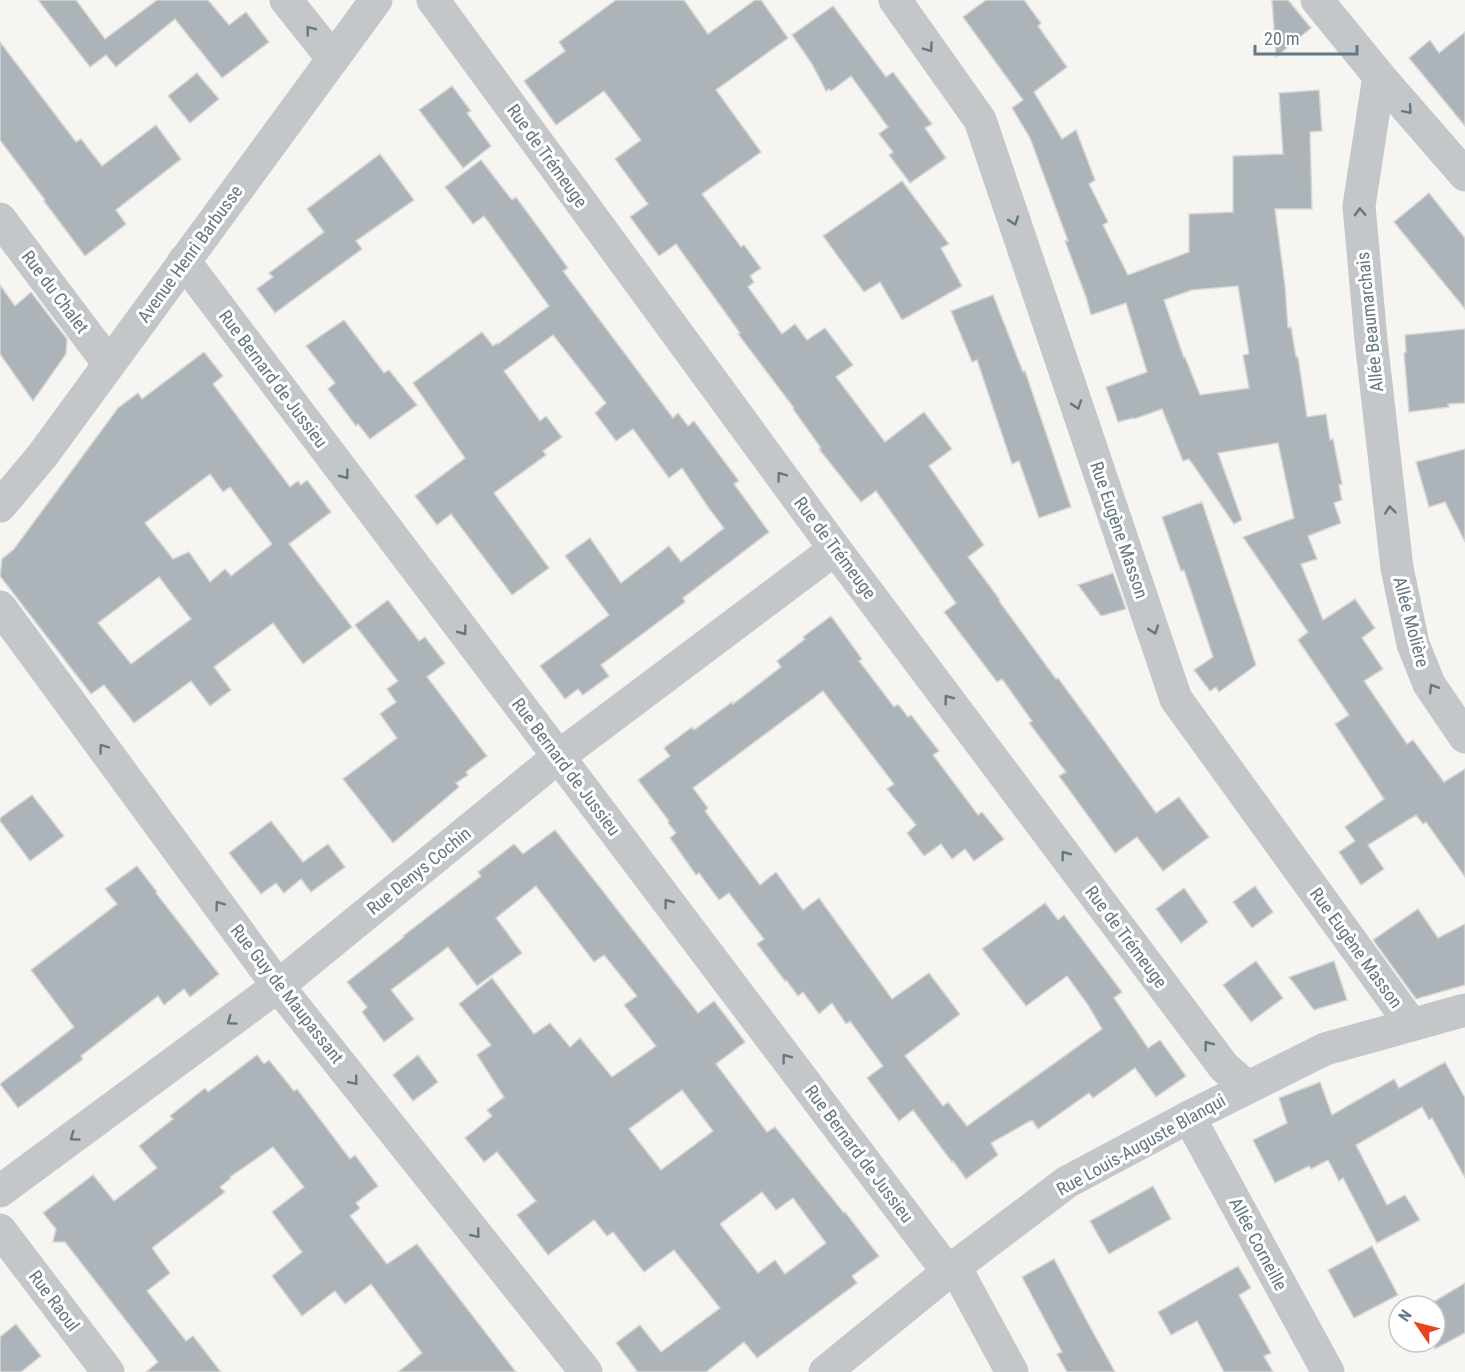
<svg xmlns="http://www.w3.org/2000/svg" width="1465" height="1372" font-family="'Roboto Condensed',sans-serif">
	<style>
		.building { fill: #acb4b9; stroke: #d7d7d4; stroke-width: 1.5; fill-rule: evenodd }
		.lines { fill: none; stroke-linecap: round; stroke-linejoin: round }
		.minor { stroke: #c3c7ca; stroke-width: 33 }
		.oneway { stroke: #637784 }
		.labels { text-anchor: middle; stroke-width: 6; stroke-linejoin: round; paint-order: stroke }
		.street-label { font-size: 18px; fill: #637784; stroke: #fff }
	</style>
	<rect width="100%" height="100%" fill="#f6f5f1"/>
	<g class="building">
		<polygon points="38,0 76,0 105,39 157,0 208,0 229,25 246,12 269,42 222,78 175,19 116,67 106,55 90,67"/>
		<polygon points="616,0 684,0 708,34 755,0 761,0 788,38 716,90 761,152 702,194 741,247 744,245 761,268 750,276 754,282 748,287 782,334 795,324 807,340 825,328 853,365 836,377 885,442 924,412 952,449 929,466 984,545 968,557 1000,600 999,601 1056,679 1058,678 1102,738 1156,813 1179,797 1209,837 1163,871 1137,837 1115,853 1059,776 1066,772 1029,723 1032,721 1002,679 997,682 944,612 956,603 876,491 861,502 819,449 821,448 793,409 794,408 738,334 740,333 676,244 659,256 630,217 648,204 615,159 641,140 604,91 556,125 524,81 565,51 559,42"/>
		<path d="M986 0H1024L1041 23 1038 26 1067 67 1034 92 1062 139 1076 130 1095 180 1089 184 1108 222 1103 225 1128 275 1189 252V214L1233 212V156L1283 154 1279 93 1319 90 1322 131 1310 132 1312 209H1275L1285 286 1288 328 1291 327 1296 357H1298L1307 417 1326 414 1330 440 1333 439 1342 484 1339 485 1342 500 1334 503 1341 523 1308 536 1317 559 1301 564 1323 620 1355 599 1375 628 1362 638 1383 669 1364 681 1407 744 1413 740 1444 782 1465 769V877L1426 822 1423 824 1416 815 1368 845 1384 869 1361 885 1339 852 1355 841 1345 827 1384 799 1335 724 1349 715 1298 640 1308 632 1243 537 1294 518 1278 443 1218 453 1242 520 1234 524 1189 459 1183 461 1162 409 1134 419 1133 418 1118 422 1106 387 1147 372 1126 303 1091 315 1086 297 1065 241H1068L1030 138 1012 108 1023 100 963 17ZM1238 286 1249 354 1243 355 1249 388 1200 395 1185 357 1184 358 1164 300 1192 290Z"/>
		<polygon points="1272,0 1288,0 1311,28 1276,57"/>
		<polygon points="833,6 886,77 893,72 932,124 925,128 946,158 910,183 889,155 893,152 879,134 888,127 851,76 831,91 829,89 826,91 812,64 792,35"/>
		<polygon points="1465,32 1465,126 1409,58 1430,40 1439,53"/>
		<polygon points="0,42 76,142 81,139 102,166 156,125 181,159 116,210 126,224 85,256 44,201 45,200 0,140"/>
		<polygon points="197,73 219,99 190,123 168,96"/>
		<polygon points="452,86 471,111 467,113 491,146 463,168 419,110"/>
		<polygon points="380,154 414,200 356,241 362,249 275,313 257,289 273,277 269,273 324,232 307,209"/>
		<polygon points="481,160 512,200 516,197 568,268 563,271 673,418 678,413 688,426 694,421 739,481 734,484 769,532 683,598 685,602 601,665 609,676 583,695 578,689 565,699 540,666 609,615 565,556 590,538 621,583 669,546 681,562 724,528 708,507 682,468 669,478 633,429 616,441 595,413 606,403 553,335 504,371 540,421 546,416 562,437 543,451 546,455 494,493 549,568 512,595 451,514 437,525 415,496 465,458 413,383 482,332 493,346 497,343 498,344 549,306 484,216 473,224 445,187"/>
		<polygon points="902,181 949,244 941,248 962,286 902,320 880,282 864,292 823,236"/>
		<polygon points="1429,193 1465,238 1465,309 1394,222"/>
		<polygon points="0,285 15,306 31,292 67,339 66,354 33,401 0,354"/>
		<polygon points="993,295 1023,372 1025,371 1071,507 1039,518 1019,461 1012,464 977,360 972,362 951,311"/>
		<polygon points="344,320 384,373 389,370 417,405 370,439 358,424 356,426 328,389 335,383 306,346"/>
		<polygon points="1465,329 1465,403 1448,404 1449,407 1409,412 1404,353 1406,352 1405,335"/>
		<path d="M204 352 223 376 213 384 290 487 298 481 301 485 307 480 331 512 289 544 352 627 303 664 273 623 214 667 231 690 210 706 191 681 134 723 104 685 91 694 0 576 2 559 14 549 118 408 138 393 142 399ZM210 474 223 492 230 487 272 544 231 576 225 569 210 582 189 552 173 559 145 523ZM159 577 191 619 131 664 98 623Z"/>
		<polygon points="1465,449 1465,542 1445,502 1429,507 1416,462"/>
		<polygon points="1202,502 1256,665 1219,692 1216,687 1210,691 1194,670 1213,657 1184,570 1181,571 1162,517"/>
		<polygon points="1113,573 1126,609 1101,616 1078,585"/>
		<polygon points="388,600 419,641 425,637 445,663 427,677 487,756 466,772 468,775 456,783 459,787 393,843 343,779 397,738 380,714 396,702 387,689 398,681 355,625"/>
		<polygon points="831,616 862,659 859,661 894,707 898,704 908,717 911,715 939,751 933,755 978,815 982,812 1004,839 974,861 965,849 952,859 941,844 924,856 907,833 916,825 887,789 894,784 823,691 693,788 708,808 705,811 760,885 776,872 803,910 819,898 892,999 929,973 960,1014 905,1056 943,1106 948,1102 967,1126 1102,1029 1088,1005 1067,976 1026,1006 982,949 1045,903 1058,920 1064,915 1122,992 1114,998 1148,1048 1160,1040 1186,1076 1156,1097 1135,1068 1093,1098 1089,1093 1038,1129 1032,1120 991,1143 998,1155 966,1179 953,1161 952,1162 913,1110 899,1121 867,1078 883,1066 850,1021 846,1024 832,1003 819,1014 803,992 798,996 786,980 785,981 757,944 764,939 729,893 719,900 699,873 696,875 670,838 676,833 668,823 669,821 638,780 670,756 664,748 692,727 694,730 732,702 733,704 781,667 777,661 805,639 803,637"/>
		<polygon points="32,795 64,836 30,861 0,821 0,818"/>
		<polygon points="271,821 303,862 328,844 345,867 311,892 301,879 284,893 276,883 261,894 229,853"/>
		<path d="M555 830 698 1013 714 1001 734 1027 745 1042 716 1064 767 1132 775 1127 844 1213 845 1212 879 1256 852 1276 857 1283 757 1358 744 1342 706 1372H635L637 1371 616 1343 640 1325 661 1352 720 1308 674 1250 644 1272 613 1232 607 1236 594 1220 548 1255 517 1215 536 1201 497 1152 484 1162 465 1138 492 1116 487 1110 504 1097 477 1055 491 1045 459 1004 492 978 534 1034 550 1023 570 1047 580 1038 612 1077 656 1046 624 1005 637 996 604 955 594 962 536 886 496 918 522 953 477 986 448 947 391 990 414 1019 384 1042 362 1012 367 1007 347 982 404 937 403 936 481 876 478 872 514 844 523 854ZM682 1090 713 1131 661 1170 629 1129ZM762 1192 776 1210 793 1198 826 1243 785 1274 775 1260 758 1273 720 1224Z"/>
		<polygon points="137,866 157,892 156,893 219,974 190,997 184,989 164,1005 158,996 81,1056 83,1059 18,1108 0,1084 74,1027 31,970 117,904 105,889"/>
		<polygon points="1255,886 1273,912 1252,928 1233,902"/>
		<polygon points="1184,888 1208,922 1181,943 1156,909"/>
		<polygon points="1418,909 1438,938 1465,924 1465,985 1416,999 1373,940"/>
		<polygon points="1256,961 1283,998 1251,1022 1223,985"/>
		<polygon points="1334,961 1347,1000 1314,1010 1289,977"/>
		<polygon points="257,1055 264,1064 269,1060 294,1091 297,1089 350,1159 355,1155 378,1186 356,1203 360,1208 350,1216 387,1264 417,1244 516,1372 398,1372 422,1353 371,1284 345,1304 335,1291 302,1316 272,1276 302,1252 272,1212 304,1187 273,1147 230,1177 231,1178 220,1187 225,1192 152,1248 170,1273 147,1291 186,1341 193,1336 221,1372 146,1372 158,1362 65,1242 53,1242 56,1229 43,1213 93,1175 114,1201 157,1168 139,1146 173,1119 170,1116 205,1088 208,1092"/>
		<polygon points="418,1055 438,1082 413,1101 393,1075"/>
		<polygon points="1445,1062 1465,1098 1465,1178 1432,1118 1429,1120 1422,1107 1356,1145 1387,1205 1405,1195 1420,1220 1377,1243 1343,1178 1339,1181 1328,1160 1311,1169 1309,1166 1275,1183 1253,1140 1287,1123 1279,1098 1320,1082 1332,1115 1394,1079 1399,1088"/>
		<polygon points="1153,1186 1171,1219 1109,1254 1090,1221"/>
		<polygon points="1372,1246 1398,1295 1354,1318 1328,1270"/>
		<polygon points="1054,1259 1089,1325 1115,1372 1067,1372 1057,1354 1062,1352 1022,1277"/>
		<polygon points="1238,1266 1251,1288 1239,1295 1271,1353 1264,1356 1273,1372 1224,1372 1197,1321 1171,1335 1158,1312"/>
		<polygon points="1465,1283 1465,1333 1435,1349 1435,1301"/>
		<polygon points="16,1324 41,1356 21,1372 0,1372 0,1337"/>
	</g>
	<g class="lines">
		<g class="minor">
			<polyline points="286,0 333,59"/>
			<polyline points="433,0 835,549 1224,1067 1247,1087"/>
			<polyline points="895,0 980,120 1176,699 1411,1024"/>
			<polyline points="1317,0 1379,76 1465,175"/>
			<polyline points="1379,76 1359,206 1371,340 1397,568 1413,644 1429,684 1465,737"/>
			<polyline points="0,219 109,364"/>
			<polyline points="184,261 948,1272"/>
			<polyline points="0,506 42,456 376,0"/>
			<polyline points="0,607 278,986 586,1372"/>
			<polyline points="1189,1117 1328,1372"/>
			<polyline points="0,1191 278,986 558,757 835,549"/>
			<polyline points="0,1230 108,1372"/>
			<polyline points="955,1267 1012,1372"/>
			<polyline points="825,1372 948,1272 1067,1182 1189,1117 1325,1049 1465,1010"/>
		</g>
	</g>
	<defs><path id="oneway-chevron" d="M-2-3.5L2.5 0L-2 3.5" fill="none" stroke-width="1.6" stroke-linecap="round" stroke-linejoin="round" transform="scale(1.5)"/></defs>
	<g class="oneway">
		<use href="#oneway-chevron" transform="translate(310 30) rotate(-128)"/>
		<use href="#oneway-chevron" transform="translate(929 48) rotate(55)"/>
		<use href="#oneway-chevron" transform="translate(1408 110) rotate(49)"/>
		<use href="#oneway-chevron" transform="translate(1360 212) rotate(-92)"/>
		<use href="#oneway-chevron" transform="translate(1014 221) rotate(71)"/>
		<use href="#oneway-chevron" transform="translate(1077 405) rotate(71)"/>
		<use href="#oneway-chevron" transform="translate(345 475) rotate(53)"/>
		<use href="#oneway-chevron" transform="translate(781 476) rotate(-126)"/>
		<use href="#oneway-chevron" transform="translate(1390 510) rotate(-96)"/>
		<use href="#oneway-chevron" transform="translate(1154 630) rotate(71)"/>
		<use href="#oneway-chevron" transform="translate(463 631) rotate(53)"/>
		<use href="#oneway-chevron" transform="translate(1433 688) rotate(-121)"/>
		<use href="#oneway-chevron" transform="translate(948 699) rotate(-127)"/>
		<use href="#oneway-chevron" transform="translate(103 748) rotate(-126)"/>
		<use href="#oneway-chevron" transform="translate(1065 855) rotate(-127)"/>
		<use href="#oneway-chevron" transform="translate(668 903) rotate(-127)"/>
		<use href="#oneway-chevron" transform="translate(219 905) rotate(-126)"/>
		<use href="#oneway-chevron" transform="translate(231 1021) rotate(144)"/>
		<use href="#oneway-chevron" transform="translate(1208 1045) rotate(-127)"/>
		<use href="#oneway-chevron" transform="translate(786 1058) rotate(-127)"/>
		<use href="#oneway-chevron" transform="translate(354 1081) rotate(51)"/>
		<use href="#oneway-chevron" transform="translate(74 1137) rotate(144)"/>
		<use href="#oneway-chevron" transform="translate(476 1234) rotate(51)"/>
	</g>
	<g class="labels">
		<g class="street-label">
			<text transform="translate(547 156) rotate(54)" y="6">Rue de Trémeuge</text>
			<text transform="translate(190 254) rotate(-54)" y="6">Avenue Henri Barbusse</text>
			<text transform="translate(55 292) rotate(53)" y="6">Rue du Chalet</text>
			<text transform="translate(1370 322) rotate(-96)" y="6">Allée Beaumarchais</text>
			<text transform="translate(273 379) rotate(53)" y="6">Rue Bernard de Jussieu</text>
			<text transform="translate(1119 530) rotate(71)" y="6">Rue Eugène Masson</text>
			<text transform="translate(835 548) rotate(53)" y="6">Rue de Trémeuge</text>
			<text transform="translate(1411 622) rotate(75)" y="6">Allée Molière</text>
			<text transform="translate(566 767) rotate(53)" y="6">Rue Bernard de Jussieu</text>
			<text transform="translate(419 871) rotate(-39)" y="6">Rue Denys Cochin</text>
			<text transform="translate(1126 937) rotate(53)" y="6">Rue de Trémeuge</text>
			<text transform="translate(1356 948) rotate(54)" y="6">Rue Eugène Masson</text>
			<text transform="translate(287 994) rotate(52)" y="6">Rue Guy de Maupassant</text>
			<text transform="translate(1141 1145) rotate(-29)" y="6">Rue Louis-Auguste Blanqui</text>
			<text transform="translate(859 1154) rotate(53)" y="6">Rue Bernard de Jussieu</text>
			<text transform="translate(1258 1244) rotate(62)" y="6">Allée Corneille</text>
			<text transform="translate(54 1301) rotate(53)" y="6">Rue Raoul</text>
		</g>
	</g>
	<g transform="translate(1417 1324) rotate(305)"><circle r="28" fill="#ffffff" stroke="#c1c9ce" stroke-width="1.5"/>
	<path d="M0-4.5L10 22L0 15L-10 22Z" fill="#ea421d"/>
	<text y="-9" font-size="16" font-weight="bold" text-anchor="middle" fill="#637784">N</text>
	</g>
	<path d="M1255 45v9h102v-9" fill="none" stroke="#637784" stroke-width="3"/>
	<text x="1264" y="45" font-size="18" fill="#637784" stroke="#ffffff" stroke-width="4.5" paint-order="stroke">20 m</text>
</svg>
